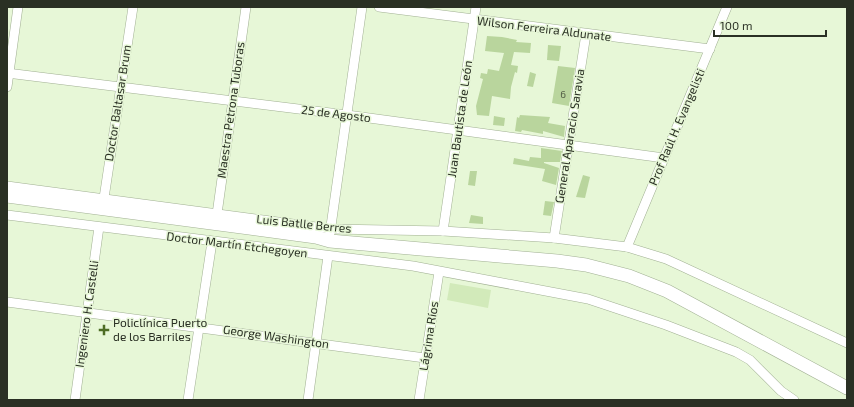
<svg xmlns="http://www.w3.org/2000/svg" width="854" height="407" font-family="'Exo 2',sans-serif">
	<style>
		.green { fill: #d2eaba }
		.building { fill: #b9d59d }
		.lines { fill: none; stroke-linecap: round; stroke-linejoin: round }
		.minor-casing { stroke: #a1b093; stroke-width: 10 }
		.highway-casing { stroke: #a1b093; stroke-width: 14 }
		.minor { stroke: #fff; stroke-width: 9 }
		.highway { stroke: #fff; stroke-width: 13 }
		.poi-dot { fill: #4d6d24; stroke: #e7f7d7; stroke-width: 1.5 }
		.labels { text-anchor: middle; stroke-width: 3; stroke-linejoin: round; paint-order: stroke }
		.number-label { font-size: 10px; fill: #4e5942 }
		.street-label { font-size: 12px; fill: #2a3024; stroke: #e7f7d7 }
		.poi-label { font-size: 12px; fill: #2a3024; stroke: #e7f7d7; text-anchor: start }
	</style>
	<rect width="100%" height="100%" fill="#e7f7d7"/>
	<polygon class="green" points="450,283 491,290 488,308 447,300"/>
	<g class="building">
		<polygon points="487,36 502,37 517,40 516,42 531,43 530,53 514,52 511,65 518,66 517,73 515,72 511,87 510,99 492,96 489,116 477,115 476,106 483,79 480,78 481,73 487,74 488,69 499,71 504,53 485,51"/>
		<polygon points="548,45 561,46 559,61 547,60"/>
		<polygon points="558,66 575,68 569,106 552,103"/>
		<polygon points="530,72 536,74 533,87 527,86"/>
		<polygon points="520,115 550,117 548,123 565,126 564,137 543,131 543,134 522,130 521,132 515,131 517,117 519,118"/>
		<polygon points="494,116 505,118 504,126 493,125"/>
		<polygon points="541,148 562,151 560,162 544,162 544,163 559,168 556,185 542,181 545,169 513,164 514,158 529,161 530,157 541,158"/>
		<polygon points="470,171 477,171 475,186 468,185"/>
		<polygon points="583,175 590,177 585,198 576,197"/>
		<polygon points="545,201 554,202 551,216 543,215"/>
		<polygon points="471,215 483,217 483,224 469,223"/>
	</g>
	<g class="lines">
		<defs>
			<g id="minor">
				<polyline points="379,7 710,49"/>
				<polyline points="7,73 347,115 664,158"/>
				<polyline points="7,87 18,7"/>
				<polyline points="7,186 331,229 443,231 554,238 627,247 666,259 847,343"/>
				<polyline points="104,198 133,7"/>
				<polyline points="217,214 246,7"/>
				<polyline points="7,215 413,266 588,299 666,325 736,352 750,360 781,391 794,400"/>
				<polyline points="443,231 476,7"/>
				<polyline points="330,233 362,7"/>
				<polyline points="554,238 586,34"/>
				<polyline points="627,247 727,7"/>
				<polyline points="7,302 425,358"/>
				<polyline points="75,400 99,227"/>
				<polyline points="188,400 212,242"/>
				<polyline points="308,400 328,256"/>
				<polyline points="419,400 439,272"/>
			</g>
			<polyline id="highway" points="7,196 316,237 330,241 557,261 586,265 629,276 667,291 847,388"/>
		</defs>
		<use href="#minor" class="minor-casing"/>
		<use href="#highway" class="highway-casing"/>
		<use href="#minor" class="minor"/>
		<use href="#highway" class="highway"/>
	</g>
	<path class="poi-dot" d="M102 324h4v4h4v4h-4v4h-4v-4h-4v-4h4z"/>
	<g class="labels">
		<g class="number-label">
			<text x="563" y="98">6</text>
		</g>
		<g class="street-label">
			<text transform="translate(544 29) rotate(7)" y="4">Wilson Ferreira Aldunate</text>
			<text transform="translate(118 103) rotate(-81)" y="4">Doctor Baltasar Brum</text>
			<text transform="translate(231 110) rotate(-82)" y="4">Maestra Petrona Tuboras</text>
			<text transform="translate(336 114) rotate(7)" y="4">25 de Agosto</text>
			<text transform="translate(460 119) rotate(-82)" y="4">Juan Bautista de León</text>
			<text transform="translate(677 127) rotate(-67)" y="4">Prof Raúl H. Evangelisti</text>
			<text transform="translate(570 136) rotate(-81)" y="4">General Aparacio Saravia</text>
			<text transform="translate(304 224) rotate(6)" y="4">Luis Batlle Berres</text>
			<text transform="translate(237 245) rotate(7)" y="4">Doctor Martín Etchegoyen</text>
			<text transform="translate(87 314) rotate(-82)" y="4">Ingeniero H. Castelli</text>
			<text transform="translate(429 336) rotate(-81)" y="4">Lágrima Ríos</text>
			<text transform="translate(276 337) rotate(8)" y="4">George Washington</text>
		</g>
		<g class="poi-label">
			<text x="113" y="327">Policlínica Puerto<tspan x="113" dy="14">de los Barriles</tspan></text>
		</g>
	</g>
	<rect width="854" height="407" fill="none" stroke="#2a3024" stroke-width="16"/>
	<path d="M714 30v6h112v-6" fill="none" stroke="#2a3024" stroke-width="2"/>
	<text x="720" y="30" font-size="12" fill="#2a3024" stroke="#e7f7d7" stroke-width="3" paint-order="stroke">100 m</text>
</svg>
